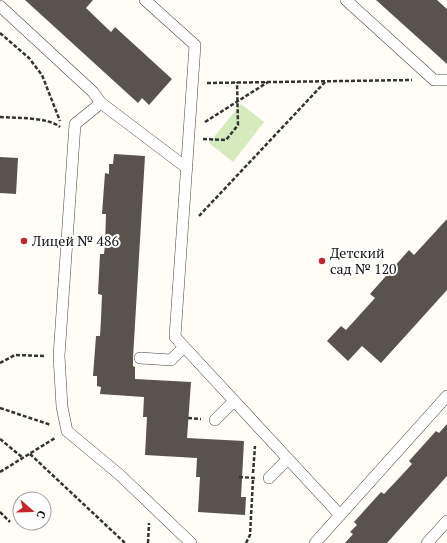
<svg xmlns="http://www.w3.org/2000/svg" width="447" height="543" font-family="'PT Serif',serif">
	<style>
		.green { fill: #d5ebbd }
		.building { fill: #5a524d }
		.lines { fill: none; stroke-linecap: round; stroke-linejoin: round }
		.lane-casing { stroke: #444; stroke-width: 12 }
		.path { stroke: #333; stroke-width: 2.5; stroke-dasharray: 4 2; stroke-linecap: butt }
		.lane { stroke: #fff; stroke-width: 11 }
		.poi-dot { fill: #c4262e; stroke: #fff; stroke-width: 1.5 }
		.labels { text-anchor: middle; stroke-width: 4; stroke-linejoin: round; paint-order: stroke }
		.poi-label { font-size: 14px; fill: #111; stroke: #fff; text-anchor: start }
	</style>
	<rect width="100%" height="100%" fill="#fffdf5"/>
	<polygon class="green" points="241,104 264,122 233,162 209,143"/>
	<g class="building">
		<polygon points="25,0 93,0 86,8 111,32 115,27 172,79 149,105 142,98 138,103"/>
		<polygon points="376,0 437,0 447,9 447,64"/>
		<polygon points="114,154 145,156 133,358 133,366 135,367 135,379 191,382 187,438 244,441 241,497 246,497 245,515 198,512 200,477 196,477 197,458 145,455 147,417 143,417 144,397 100,394 101,387 97,386 97,376 93,376 96,336 100,336 101,319 102,295 98,294 100,254 104,254 105,245 106,214 102,214 105,173 109,174 109,164 113,164"/>
		<polygon points="0,157 18,158 16,194 0,193"/>
		<polygon points="447,219 447,290 381,363 362,346 348,361 327,341 341,326 346,330 375,298 370,294 409,250 414,255"/>
		<polygon points="447,424 447,476 387,543 345,543 353,534 350,532 357,525 354,522 381,492 384,494 400,477 412,464 409,461 436,431 439,433"/>
	</g>
	<g class="lines">
		<defs>
			<g id="lane">
				<polyline points="145,0 195,45 175,337 340,515"/>
				<polyline points="346,0 434,80 447,80"/>
				<polyline points="0,6 93,92 101,103"/>
				<polyline points="187,168 101,103 75,124 59,356 62,407 67,431 120,475 191,543"/>
				<polyline points="140,358 171,360 184,347"/>
				<polyline points="215,420 234,401"/>
				<polyline points="269,478 288,459"/>
				<polyline points="315,543 447,396"/>
				<polyline points="427,543 447,521"/>
			</g>
		</defs>
		<use href="#lane" class="lane-casing"/>
		<g class="path">
			<polyline points="0,33 29,58 42,75 60,121"/>
			<polyline points="207,83 412,80"/>
			<path d="M0 117C16 118 48 117 60 127"/>
			<polyline points="205,122 268,82"/>
			<polyline points="203,139 226,140 238,125 237,82"/>
			<polyline points="199,216 326,81"/>
			<polyline points="0,363 15,355 45,356"/>
			<polyline points="0,408 51,425"/>
			<polyline points="188,418 201,419"/>
			<polyline points="0,439 23,458"/>
			<polyline points="30,454 125,543"/>
			<polyline points="0,472 55,438"/>
			<polyline points="253,473 255,446"/>
			<polyline points="239,477 255,478"/>
			<polyline points="0,512 10,522"/>
			<polyline points="148,543 149,523"/>
			<polyline points="246,543 250,535 253,480"/>
		</g>
		<use href="#lane" class="lane"/>
	</g>
	<g class="poi-dot">
		<circle cx="24" cy="241" r="4"/>
		<circle cx="322" cy="261" r="4"/>
	</g>
	<g class="labels">
		<g class="poi-label">
			<text x="32" y="246">Лицей № 486</text>
			<text x="330" y="258">Детский<tspan x="330" dy="16">сад № 120</tspan></text>
		</g>
	</g>
	<g transform="translate(32 511) rotate(110)"><circle r="19" fill="#ffffff" stroke="#a0a0a0"/>
	<path d="M0-3L7 15L0 10L-7 15Z" fill="#c4262e"/>
	<text y="-6" font-size="11" font-weight="bold" text-anchor="middle" fill="#111111">С</text>
	</g>
</svg>
